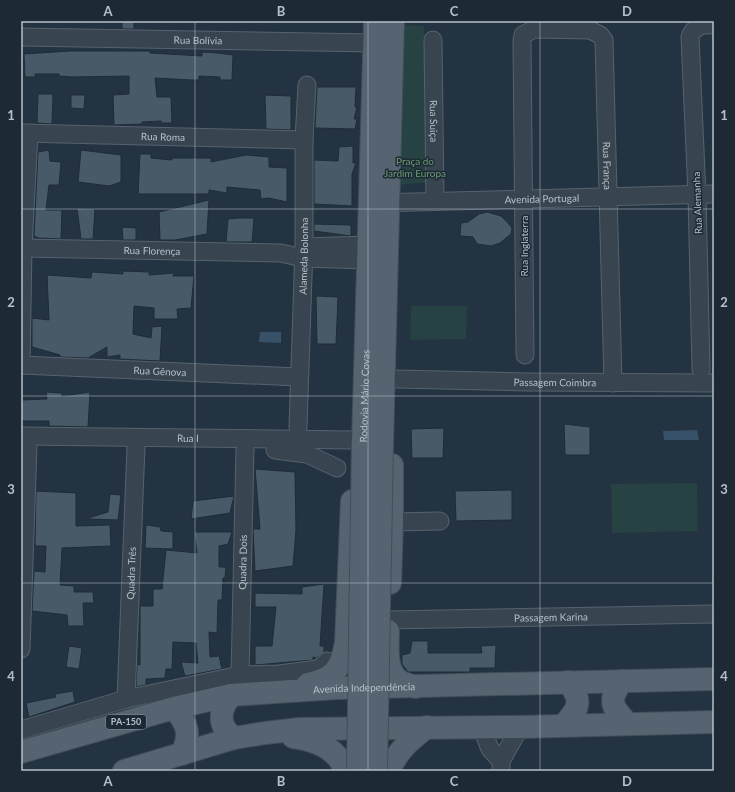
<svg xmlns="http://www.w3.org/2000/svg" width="735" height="792" font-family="Lato,sans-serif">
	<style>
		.green { fill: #264242 }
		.water { fill: #375169 }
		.building { fill: #485967; stroke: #1f2c38 }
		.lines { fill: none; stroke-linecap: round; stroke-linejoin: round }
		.minor-casing { stroke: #56636e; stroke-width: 19 }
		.major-casing { stroke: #424e5a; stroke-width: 24 }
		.minor { stroke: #384551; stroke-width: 17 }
		.major { stroke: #566471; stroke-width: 22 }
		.major-bridge-casing { stroke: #424e5a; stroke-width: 24; stroke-linecap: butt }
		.major-bridge { stroke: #566471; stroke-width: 22 }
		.grid { fill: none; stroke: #b5c0cb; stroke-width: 1; stroke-opacity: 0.55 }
		.labels { text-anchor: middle; stroke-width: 3; stroke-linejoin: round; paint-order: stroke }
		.shield { fill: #1d2a36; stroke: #87939e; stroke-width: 1 }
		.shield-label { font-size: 9px; font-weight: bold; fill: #b5c0cb }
		.street-label { font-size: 10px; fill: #b5c0cb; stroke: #1d2a36 }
		.park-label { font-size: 10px; fill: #6b9d71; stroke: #1d2a36 }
		.neatline { fill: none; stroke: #b5c0cb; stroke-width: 1.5 }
		.grid-label { font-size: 13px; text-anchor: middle; font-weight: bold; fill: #b5c0cb }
	</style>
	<rect width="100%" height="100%" fill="#243341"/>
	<g class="green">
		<polygon points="405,25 424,26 431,182 397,185"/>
		<polygon points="411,306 467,306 466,339 410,340"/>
		<polygon points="697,483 698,531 612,533 611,484"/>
	</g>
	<g class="water">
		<polygon points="260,332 281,332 281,343 259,342"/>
		<polygon points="697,430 699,440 664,440 663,431"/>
	</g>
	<g class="building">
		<rect x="122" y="21" width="12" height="8"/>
		<polygon points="70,51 150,51 150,53 202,56 202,52 217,53 233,55 232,80 220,80 220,77 199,76 199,80 191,80 155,78 157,97 171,97 172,123 161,123 161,121 142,122 142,124 114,125 113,95 129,94 129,76 72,77 59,76 59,74 35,74 35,77 25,77 24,54"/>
		<polygon points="317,87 356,87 355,107 357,107 354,119 357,119 355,129 315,128"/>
		<polygon points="38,94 53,94 52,124 37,123"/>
		<polygon points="71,95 85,95 84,109 71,108"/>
		<polygon points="265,95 291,96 291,130 266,129"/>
		<polygon points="353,146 353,163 356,163 352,174 352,206 314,204 314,160 338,161 339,147"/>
		<polygon points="49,150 50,161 61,162 59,185 49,185 46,210 62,210 61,239 39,238 34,236 38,152"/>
		<polygon points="81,150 121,155 121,182 109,186 78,182"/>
		<polygon points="140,154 151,154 151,158 172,160 172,158 211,158 211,162 246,155 269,157 269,167 287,168 287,202 269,198 261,199 260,190 227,187 227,193 209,190 209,194 138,194"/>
		<polygon points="209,200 207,234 175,240 160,240 159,212"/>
		<polygon points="77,208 95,209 93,239 81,239"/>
		<polygon points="487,212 501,216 508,223 512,228 511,234 500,243 491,246 477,244 473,237 460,236 461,223 468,222 479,214"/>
		<polygon points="238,218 254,218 252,242 226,242 228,219"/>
		<polygon points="314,224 351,225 351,236 314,231"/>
		<polygon points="122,227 136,228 136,240 123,240"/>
		<polygon points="123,271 149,272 149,275 174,273 173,276 194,276 191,308 177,309 178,319 154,319 154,308 134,306 133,334 151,338 152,327 162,326 160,361 120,359 120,355 107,357 107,347 88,358 60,357 60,355 32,347 32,318 49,320 47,275 91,278 92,272 123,274"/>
		<polygon points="316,296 338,297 336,344 317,344"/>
		<polygon points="46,392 62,393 62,396 90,392 88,427 49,426 49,421 21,421 21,400 47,399"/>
		<polygon points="564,424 590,427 590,455 565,455"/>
		<polygon points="444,428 443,458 412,458 411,429"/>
		<polygon points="255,469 295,472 296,530 293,566 255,571 253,529 260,529"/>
		<polygon points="512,490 512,520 456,521 455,491"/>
		<polygon points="36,491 76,493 76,526 110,525 111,546 62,548 60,585 74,586 74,592 93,592 94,603 83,603 84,626 68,626 67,615 32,611 34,571 45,572 46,546 35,546"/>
		<polygon points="110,494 121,495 118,520 88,519 88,518 108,512"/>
		<polygon points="234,496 230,513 191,519 193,501"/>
		<polygon points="146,525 160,527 161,531 173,532 173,549 145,548"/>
		<polygon points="194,532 232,532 228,544 219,546 219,567 226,567 225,578 223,578 222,600 218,600 217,633 209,632 210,657 219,656 222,669 185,676 181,662 198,663 196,643 173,642 172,669 166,669 165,678 146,679 146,685 136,687 137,664 140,665 140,606 153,606 153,589 162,589 166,550 197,553"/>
		<polygon points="324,584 320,646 324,646 324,652 316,658 313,657 313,660 255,665 255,646 272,646 276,607 255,607 255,593 302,594 302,587"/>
		<polygon points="412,641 428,641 428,653 482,653 481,646 496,645 495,668 470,668 470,672 408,672 402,664 402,655 410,653"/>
		<polygon points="69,646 82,648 79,669 66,667"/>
		<polygon points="73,691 75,702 29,717 26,703 56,697 55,694"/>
	</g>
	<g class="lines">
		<defs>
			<g id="minor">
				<path id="s1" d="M21 37 374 43"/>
				<path id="s2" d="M433 40 435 201"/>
				<path id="s3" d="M21 133 304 140"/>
				<path id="s4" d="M376 203 714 194"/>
				<polyline points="304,247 368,245"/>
				<path id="s5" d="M23 248 281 253 303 258 367 260"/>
				<path id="s6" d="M525 355 522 41 523 35 534 29 590 30 600 35 604 40 613 383"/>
				<path id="s7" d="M21 365 298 377"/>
				<polyline points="21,365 23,248 29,133"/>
				<path d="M701 370 697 195 690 37C694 26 702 24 714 25"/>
				<path id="s8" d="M397 379 527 382 714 383"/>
				<path id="s9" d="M298 427 304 247V140L307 85"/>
				<path id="s10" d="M21 436 354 440"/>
				<polyline points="275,450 307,454 337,468"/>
				<polyline points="392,522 440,521"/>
				<path id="s11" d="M388 620 714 614"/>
				<polyline points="21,649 28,446"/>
				<path id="s12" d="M240 675 245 449"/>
				<path id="s13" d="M126 699 136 447"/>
				<polyline points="481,726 490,749 501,761"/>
				<polyline points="21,730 126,699 240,675 279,674 318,669 327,661"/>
				<polyline points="501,770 501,761 520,727"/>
			</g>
			<g id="major">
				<path id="s14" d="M363 442 375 21"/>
				<polyline points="382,444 393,21"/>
				<polyline points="390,583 392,522 392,465"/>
				<path d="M388 631C388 647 384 672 401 682 405 684 411 685 416 687"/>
				<path d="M622 681C608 701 611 706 627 723"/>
				<path d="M308 684C334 679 341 669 346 643L352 501"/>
				<path d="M231 695C219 710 217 726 234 738"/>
				<path d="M174 708C188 724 191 735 182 754"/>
				<path d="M564 725C579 708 583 701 568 682"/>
				<path d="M293 737C316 740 338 748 345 771"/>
				<path id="s15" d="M21 752 174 708 231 695 337 688 714 679"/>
				<polyline points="124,771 234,738 265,733 300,729 520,727 714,722"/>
				<path d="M389 771C397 751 410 740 427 727"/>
			</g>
		</defs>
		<use href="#minor" class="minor-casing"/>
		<use href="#major" class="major-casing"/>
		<use href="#minor" class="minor"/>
		<use href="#major" class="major"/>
		<defs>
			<g id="major-bridge">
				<polyline points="358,771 363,442"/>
				<polyline points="376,771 382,444"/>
			</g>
		</defs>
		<use href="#major-bridge" class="major-bridge-casing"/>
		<use href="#major-bridge" class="major-bridge"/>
	</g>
	<path class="grid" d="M195 21V771M368 21V771M540 21V771M21 209H714M21 396H714M21 583H714"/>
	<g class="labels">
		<rect class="shield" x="106" y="715" width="40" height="14" rx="3"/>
		<g class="shield-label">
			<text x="126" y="725">PA-150</text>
		</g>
		<g class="street-label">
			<text dy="4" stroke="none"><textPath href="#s1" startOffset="177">Rua Bolívia</textPath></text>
			<text dy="4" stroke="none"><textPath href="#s2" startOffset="81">Rua Suiça</textPath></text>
			<text dy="4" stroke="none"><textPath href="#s3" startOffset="142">Rua Roma</textPath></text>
			<text dy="4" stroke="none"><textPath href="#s6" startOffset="532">Rua França</textPath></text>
			<text dy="4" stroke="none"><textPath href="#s4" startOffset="166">Avenida Portugal</textPath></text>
			<text transform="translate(697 203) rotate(-92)" y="4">Rua Alemanha</text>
			<text transform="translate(524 246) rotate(-90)" y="4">Rua Inglaterra</text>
			<text dy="4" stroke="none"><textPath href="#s5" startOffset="129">Rua Florença</textPath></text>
			<text dy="4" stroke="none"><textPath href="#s9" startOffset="171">Alameda Bolonha</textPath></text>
			<text dy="4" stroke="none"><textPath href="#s7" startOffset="139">Rua Gênova</textPath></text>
			<text dy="4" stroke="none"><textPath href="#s8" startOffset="158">Passagem Coimbra</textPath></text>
			<text dy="4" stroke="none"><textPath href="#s14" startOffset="46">Rodovia Mário Covas</textPath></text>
			<text dy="4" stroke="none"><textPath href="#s10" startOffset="167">Rua I</textPath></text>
			<text dy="4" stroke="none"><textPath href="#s12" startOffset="113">Quadra Dois</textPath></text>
			<text dy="4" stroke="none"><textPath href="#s13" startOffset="126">Quadra Três</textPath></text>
			<text dy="4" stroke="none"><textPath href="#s11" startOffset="163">Passagem Karina</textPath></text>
			<text dy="4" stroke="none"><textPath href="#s15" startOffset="351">Avenida Independência</textPath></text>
		</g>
		<g class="park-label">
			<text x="415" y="165">Praça do<tspan x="415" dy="12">Jardim Europa</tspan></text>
		</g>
	</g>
	<rect width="735" height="792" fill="none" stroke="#1d2a36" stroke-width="44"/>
	<rect x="22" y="22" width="691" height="748" class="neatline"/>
	<g class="grid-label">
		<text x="108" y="16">A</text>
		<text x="281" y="16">B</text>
		<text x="454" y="16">C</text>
		<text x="627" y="16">D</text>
		<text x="11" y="120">1</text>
		<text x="724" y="120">1</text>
		<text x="11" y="307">2</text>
		<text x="724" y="307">2</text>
		<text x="11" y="494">3</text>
		<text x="724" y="494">3</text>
		<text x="11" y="681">4</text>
		<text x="724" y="681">4</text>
		<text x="108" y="786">A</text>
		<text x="281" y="786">B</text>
		<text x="454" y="786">C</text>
		<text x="627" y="786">D</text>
	</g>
</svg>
